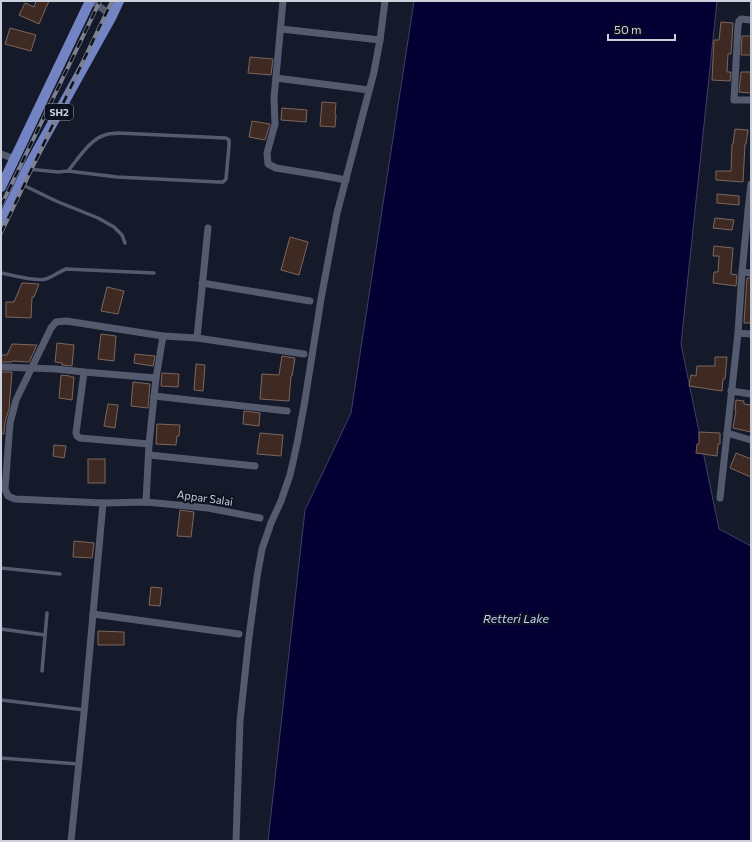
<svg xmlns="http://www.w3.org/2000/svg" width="752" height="842" font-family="Commissioner,sans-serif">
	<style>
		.water { fill: #040033; stroke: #403f66 }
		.building { fill: #3e2a22; stroke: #7d665c }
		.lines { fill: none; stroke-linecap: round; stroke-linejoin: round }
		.lane { stroke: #555b6f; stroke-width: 3.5 }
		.street { stroke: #555b6f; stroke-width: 7 }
		.primary { stroke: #7384c4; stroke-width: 10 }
		.rail-casing { stroke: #7c818f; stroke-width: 4 }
		.rail { stroke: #0d1121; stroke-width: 2.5; stroke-dasharray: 8; stroke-linecap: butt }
		.labels { text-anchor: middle; stroke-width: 4; stroke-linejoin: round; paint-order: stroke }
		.shield { fill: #0d1121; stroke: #9397a4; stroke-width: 1 }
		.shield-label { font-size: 10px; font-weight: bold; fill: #cdd1dc }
		.street-label { font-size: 11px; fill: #cdd1dc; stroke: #0d1121 }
		.water-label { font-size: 12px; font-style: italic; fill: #c2d0fb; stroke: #0d1121 }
	</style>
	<rect width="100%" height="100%" fill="#151a2b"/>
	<polygon class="water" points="414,1 717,1 681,344 719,529 751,546 751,841 268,841 305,510 351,413"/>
	<g class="building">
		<polygon points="36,1 49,1 39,24 19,15 25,3 34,7"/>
		<polygon points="721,22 733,23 731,54 728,54 727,72 731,72 730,81 712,80 714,40 719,40"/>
		<polygon points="10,28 36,35 31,51 5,44"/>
		<polygon points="742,36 751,36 751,55 741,55"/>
		<polygon points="250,57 273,59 271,75 248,73"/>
		<polygon points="741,72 751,72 751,93 739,92"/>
		<polygon points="322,102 336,103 335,114 336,115 335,127 320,126"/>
		<polygon points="282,108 307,110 306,122 281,120"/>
		<polygon points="252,121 270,124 265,140 249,137"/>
		<polygon points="735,129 748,130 746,144 745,144 743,182 716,180 716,171 731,171 732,144 733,144"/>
		<polygon points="717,194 739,196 739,205 717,203"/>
		<polygon points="715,218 734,220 732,230 713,228"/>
		<polygon points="290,237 308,242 299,275 281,270"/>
		<polygon points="714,246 733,248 731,274 737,275 736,286 713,283 714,272 718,272 719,256 713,256"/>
		<polygon points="747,278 751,278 751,323 744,323"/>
		<polygon points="22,283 39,284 34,297 32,297 31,318 6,317 6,302 14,302"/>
		<polygon points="107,287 124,291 118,314 101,311"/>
		<polygon points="101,334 116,336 114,361 98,359"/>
		<polygon points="57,343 74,345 72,366 62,365 62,363 55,362"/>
		<polygon points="12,344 37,345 29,362 12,361 12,362 1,362 1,355 7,355"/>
		<polygon points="135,354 155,356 153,366 134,363"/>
		<polygon points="282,356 295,358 292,376 291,376 289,401 260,399 262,374 279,375"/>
		<polygon points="715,357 727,357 725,379 723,379 722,391 689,386 691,375 696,376 697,366 715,366"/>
		<polygon points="196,364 205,365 203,391 194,390"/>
		<polygon points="1,372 12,372 9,409 5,422 4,434 1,434"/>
		<polygon points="162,373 179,374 178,387 161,386"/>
		<polygon points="61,375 70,376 70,377 74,377 72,400 59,398"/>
		<polygon points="133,382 150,384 148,408 131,406"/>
		<polygon points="736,400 744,401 744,404 751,405 751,432 733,428 736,410 735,410"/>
		<polygon points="108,404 118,405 115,428 104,426"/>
		<polygon points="244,411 260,413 259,426 243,424"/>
		<polygon points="157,424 180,425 179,436 177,436 176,445 156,444"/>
		<polygon points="699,432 720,433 720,444 718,444 717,456 696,453 697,444 699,444"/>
		<polygon points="260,433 283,435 281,456 257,454"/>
		<polygon points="54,445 66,446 64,458 53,456"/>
		<polygon points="736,453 751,459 751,477 730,468"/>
		<rect x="88" y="459" width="17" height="24"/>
		<polygon points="180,510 194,512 191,537 177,536"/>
		<polygon points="74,541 94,543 92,558 73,557"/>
		<polygon points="151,587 162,588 160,606 149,605"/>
		<polygon points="98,631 124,632 124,645 98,645"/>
	</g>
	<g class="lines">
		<g class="lane">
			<path d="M28 169 58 172 68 171C78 159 90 139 105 135 109 133 114 134 118 133L226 138 229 140V146L226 179 223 182H218L117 177 68 171"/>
			<polyline points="21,184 56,201 98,218 114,227 122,235 125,243"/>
			<path d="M1 273C12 275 36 282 46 279 53 277 58 272 66 269L154 273"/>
			<polyline points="1,568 60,574"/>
			<polyline points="1,629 45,635"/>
			<polyline points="42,671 47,613"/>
			<polyline points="1,700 85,710"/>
			<polyline points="1,758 78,764"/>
		</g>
		<g class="street">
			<polyline points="92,1 112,16"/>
			<polyline points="283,1 274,98 275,124 267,153 268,164 276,168 319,175 346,180"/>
			<polyline points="751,20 741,19 739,21 738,26 734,100 751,100"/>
			<polyline points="281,29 380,40"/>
			<polyline points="276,78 369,90"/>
			<polyline points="1,154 15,159"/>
			<polyline points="748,211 751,184"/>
			<polyline points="742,272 748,211 751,211"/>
			<polyline points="751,273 742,272 738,333 751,334"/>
			<polyline points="202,283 310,301"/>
			<polyline points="197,338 208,228"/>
			<polyline points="1,367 56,369 84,372 156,378"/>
			<polyline points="84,372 76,433 77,436 80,438 149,444"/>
			<polyline points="731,391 751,394"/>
			<polyline points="154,396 287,411"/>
			<polyline points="727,433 751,440"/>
			<polyline points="149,455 255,466"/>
			<polyline points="720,498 738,333"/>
			<polyline points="146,502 149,444 156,378 163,336 197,338 304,354"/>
			<polyline points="103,503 15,499 8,496 5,489 10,423 16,400 51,328 56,322 66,321 163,336"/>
			<polyline points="93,614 239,634"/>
			<polyline points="71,841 85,703 103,503 146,502 208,508 260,518"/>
			<polyline points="236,841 240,721 249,637 257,577 262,549 271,523 281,501 290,475 297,444 305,400 321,299 337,213 374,72 380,40 385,1"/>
		</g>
		<g class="primary">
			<polyline points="1,187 90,1"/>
			<polyline points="1,223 27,169 112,16 119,1"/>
		</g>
		<defs>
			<g id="rail">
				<polyline points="1,206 100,1"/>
				<polyline points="1,233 112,1"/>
			</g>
		</defs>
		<use href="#rail" class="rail-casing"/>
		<use href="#rail" class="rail"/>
	</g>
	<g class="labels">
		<rect class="shield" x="45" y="104" width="28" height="16" rx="3"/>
		<g class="shield-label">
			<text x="59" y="116">SH2</text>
		</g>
		<g class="street-label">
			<text transform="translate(205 498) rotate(8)" y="4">Appar Salai</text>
		</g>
		<g class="water-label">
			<text x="516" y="623">Retteri Lake</text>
		</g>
	</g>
	<rect width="752" height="842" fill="none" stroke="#cdd1dc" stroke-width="4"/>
	<path d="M608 34v6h67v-6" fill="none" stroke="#cdd1dc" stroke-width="2"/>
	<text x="614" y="34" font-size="12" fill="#cdd1dc" stroke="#0d1121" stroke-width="3" paint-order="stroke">50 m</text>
</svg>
